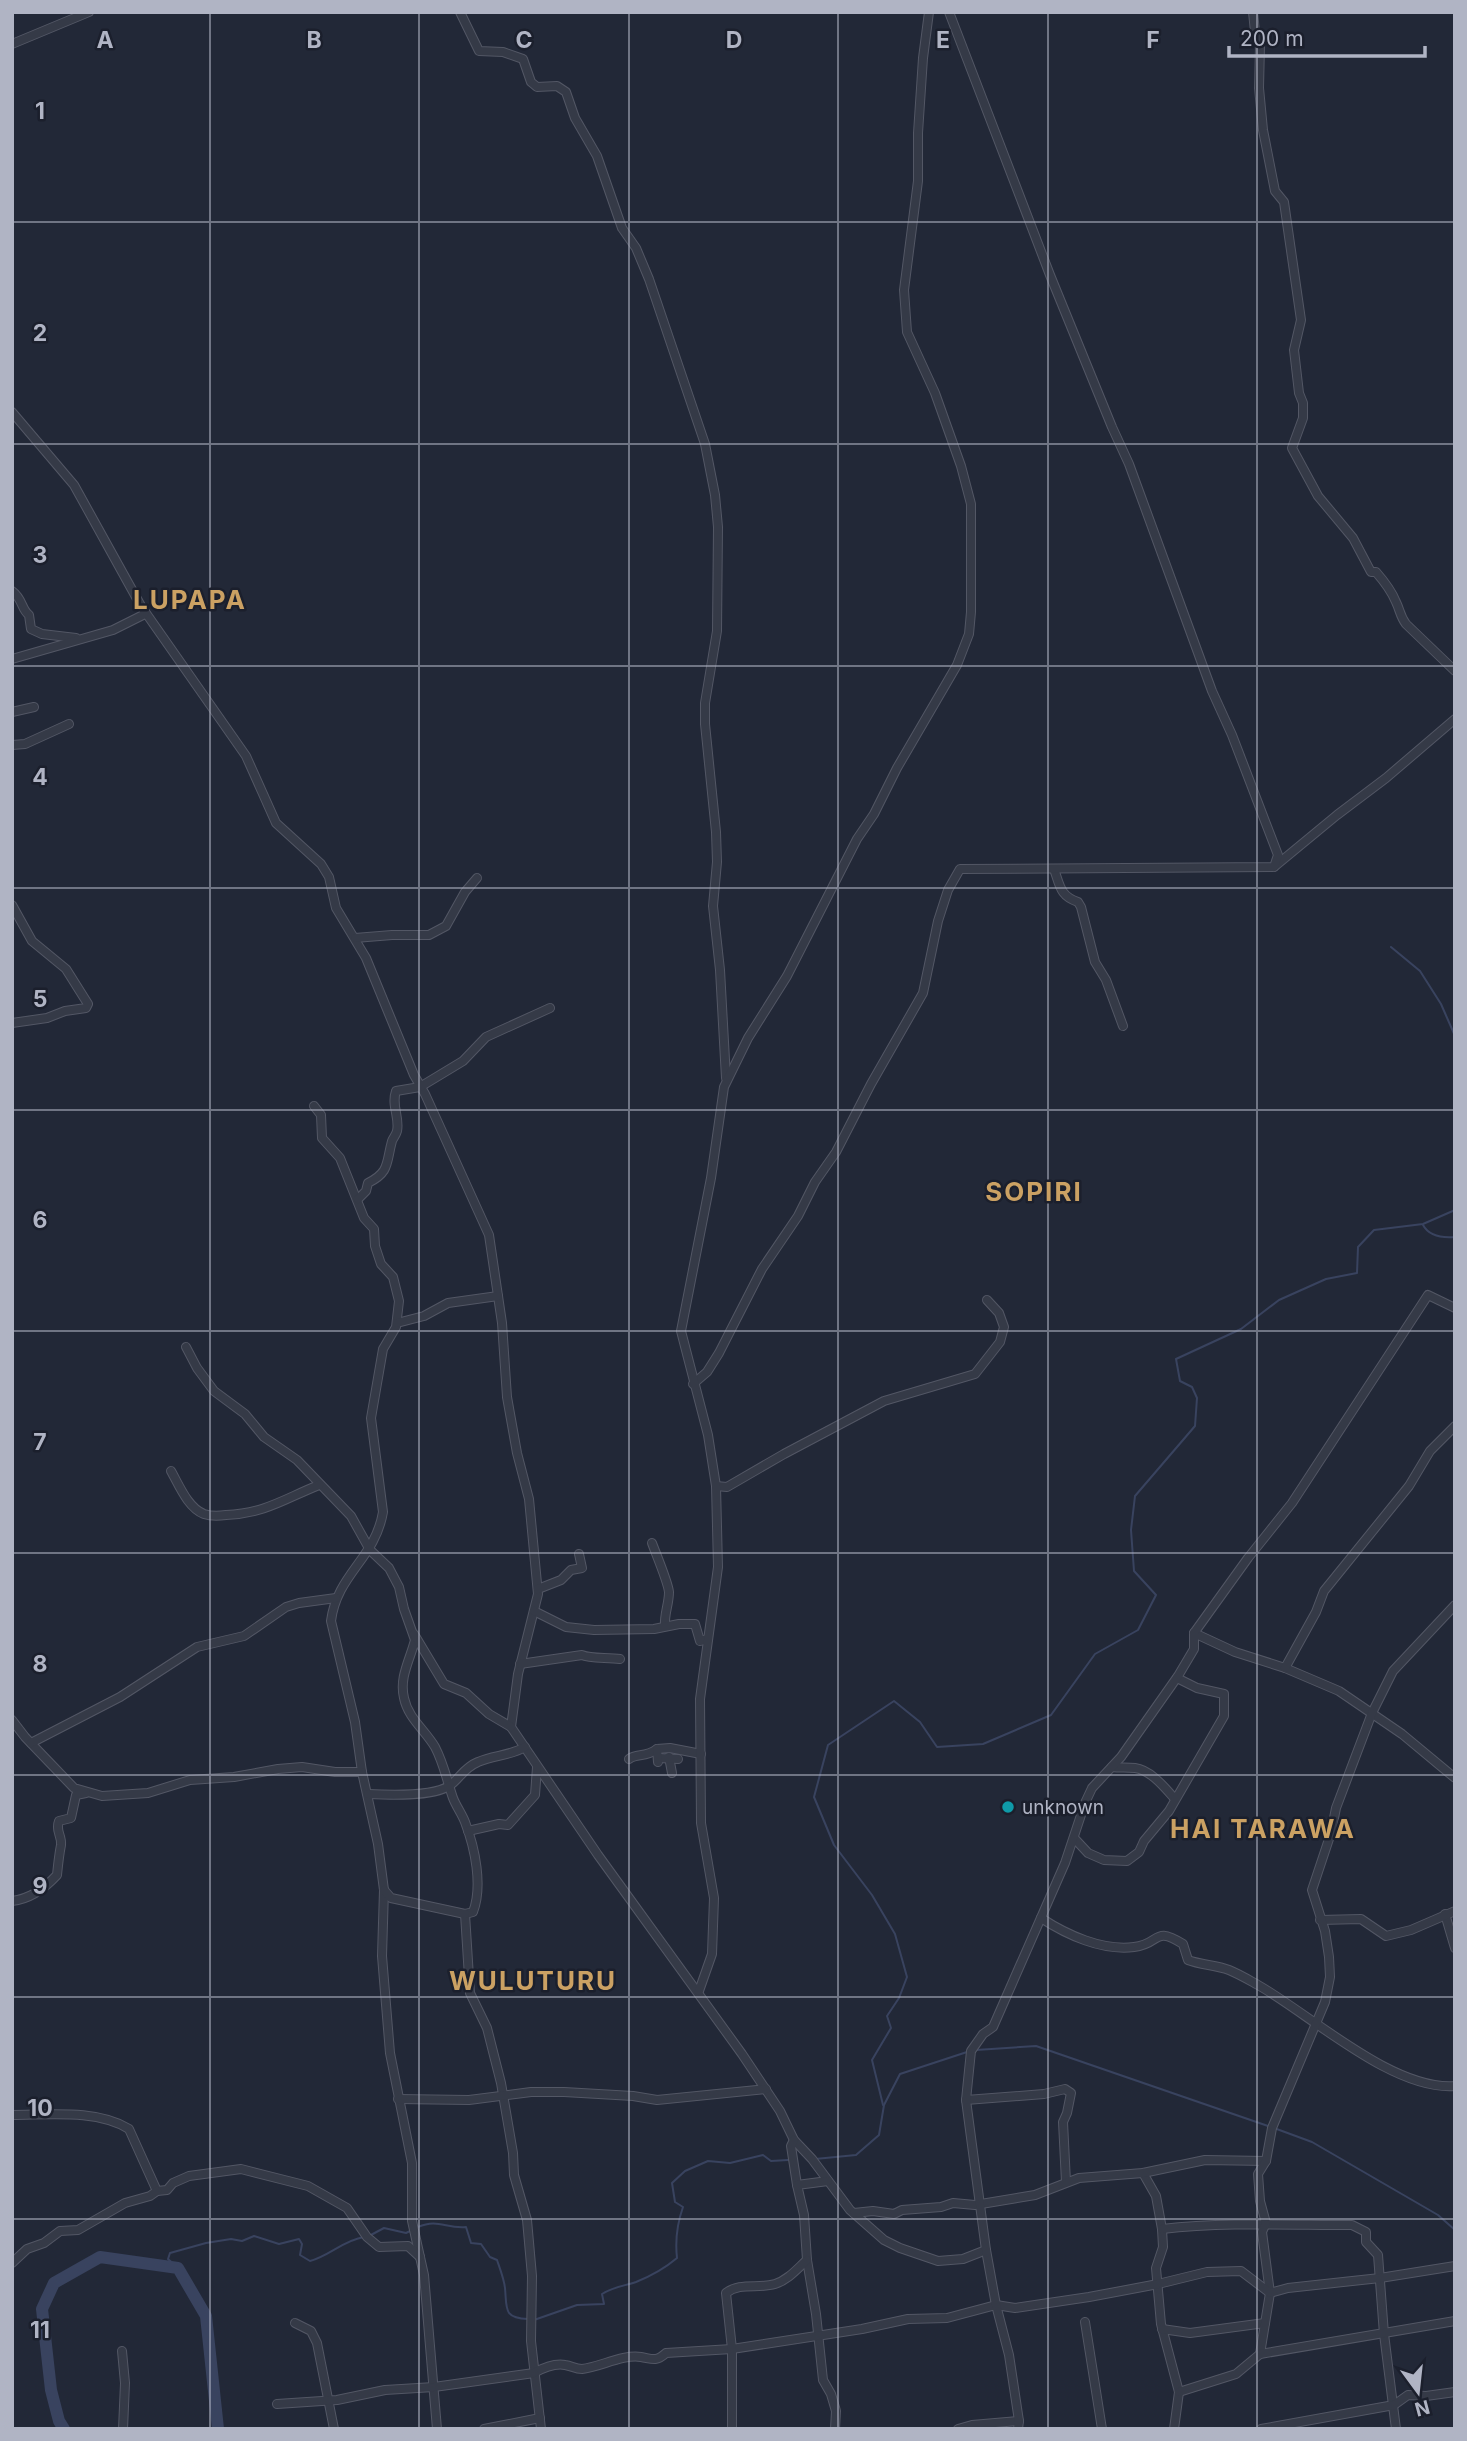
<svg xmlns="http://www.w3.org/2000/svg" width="1467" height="2441" font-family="Inter,sans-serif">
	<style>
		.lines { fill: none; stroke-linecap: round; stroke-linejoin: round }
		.stream { stroke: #39435f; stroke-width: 2 }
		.river { stroke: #39435f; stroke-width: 12 }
		.minor-casing { stroke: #535765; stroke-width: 10 }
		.minor { stroke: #353a47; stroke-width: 8 }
		.grid { fill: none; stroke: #b0b4c4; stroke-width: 2; stroke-opacity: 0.55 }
		.culture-dot { fill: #0f9aa8; stroke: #1b1f2c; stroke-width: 2.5 }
		.labels { text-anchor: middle; stroke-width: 5; stroke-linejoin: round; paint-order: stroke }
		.poi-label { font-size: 19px; fill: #b0b4c4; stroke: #1b1f2c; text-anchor: start }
		.district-label { font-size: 26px; font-weight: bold; letter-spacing: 2px; fill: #cba163; stroke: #1b1f2c }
		.grid-label { font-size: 23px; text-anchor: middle; font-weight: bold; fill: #b0b4c4; stroke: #1b1f2c; stroke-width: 5; stroke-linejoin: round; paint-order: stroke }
	</style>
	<rect width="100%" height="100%" fill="#222837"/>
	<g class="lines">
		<g class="stream">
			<polyline points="1391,947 1420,971 1441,1004 1455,1036"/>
			<path d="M1423 1225C1429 1236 1443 1238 1455 1237"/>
			<polyline points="976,2050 1036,2046 1268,2126"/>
			<polyline points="883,2105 872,2060 891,2028 887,2016 899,1998 907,1977 895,1934 872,1895 834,1845 814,1797 828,1745 894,1701 920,1722 937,1747 983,1744 1051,1715 1095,1654 1138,1630 1156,1595 1134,1571 1131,1530 1135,1496 1195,1426 1197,1398 1192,1387 1180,1381 1176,1359 1241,1329 1279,1300 1326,1279 1357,1273 1358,1247 1374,1230 1423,1224 1455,1210"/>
			<polyline points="1274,2128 1312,2142 1438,2215 1455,2230"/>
			<polyline points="815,2159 856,2155 879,2135 884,2105 900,2074 967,2052"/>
			<path d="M418 2227C438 2218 446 2229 466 2227L471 2243 481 2244 490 2257 497 2260C500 2269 504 2279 505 2288 507 2309 503 2318 528 2319"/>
			<polyline points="369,2236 384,2228 406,2233 410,2231"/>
			<path d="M178 2268 168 2259 170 2253 206 2243 231 2239 242 2241 254 2236 279 2244 299 2239 302 2244 300 2255 310 2261C329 2256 344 2240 364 2237"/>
			<path d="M534 2320 577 2305 604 2304 602 2294C613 2287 624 2286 636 2282 651 2276 664 2269 677 2258 675 2240 677 2224 683 2207L675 2202 672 2183 685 2171 708 2161 730 2163 763 2155 771 2161 788 2160"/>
		</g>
		<polyline class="river" points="64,2429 59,2421 51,2390 42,2309 54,2283 100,2257 178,2268 206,2316 218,2429"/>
		<defs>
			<g id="minor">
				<polyline points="460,12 479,51 503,52 523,59 531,82 537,87 557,86 566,92 575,118 597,156 622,228 636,248 649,279 705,444 715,495 718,527 717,631 705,703 705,724 716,832 717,862 713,906 720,970 726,1078"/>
				<path d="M1253 12 1255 32 1260 45 1259 88 1263 130 1275 191 1284 202 1301 320 1294 350 1299 393 1303 403V418L1292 448 1318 496 1353 538 1371 572H1376C1383 580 1392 592 1396 602 1400 610 1400 616 1406 624L1455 671"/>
				<polyline points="12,44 89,12"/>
				<polyline points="12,412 74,485 141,606 246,756 276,823 321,864 329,877 336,908 366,958 414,1075 425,1094 489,1235 502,1323 507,1397 517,1453 529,1499 538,1594 518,1674 511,1727 598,1855 742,2054 780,2111 794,2140 812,2159 850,2210 884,2240 900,2248 938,2261 963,2259 986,2250"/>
				<path d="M12 591C23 599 21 609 29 615L31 629 42 634 76 638"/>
				<polyline points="12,659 113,630 143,615 145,612"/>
				<polyline points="12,712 34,707"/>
				<polyline points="12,745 25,744 69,724"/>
				<polyline points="1274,867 1337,815 1386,778 1455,719"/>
				<path d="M1054 869C1060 886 1060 896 1078 902L1081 907 1095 962 1106 980 1123 1026"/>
				<polyline points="12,905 32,941 66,969 88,1004 86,1008 65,1011 47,1018 12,1023"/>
				<polyline points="355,938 392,935 429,935 446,926 465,892 477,878"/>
				<path d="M314 1106 321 1115 322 1138 340 1158 364 1218 374 1229 375 1246 381 1264 393 1277 399 1301 396 1327 383 1349 371 1418 383 1512C375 1559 337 1574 331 1621L355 1722 362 1772 378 1844 384 1890 382 1956 390 2053 412 2163V2221L424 2275 437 2429"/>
				<path d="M358 1199 366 1191 368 1183C390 1172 386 1163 392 1141 393 1138 396 1135 397 1131 400 1118 391 1105 396 1091L420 1087 463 1061 486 1037 550 1008"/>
				<polyline points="397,1323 424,1316 448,1303 498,1296"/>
				<path d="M186 1347 197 1368 214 1391 245 1414 264 1437 297 1460 351 1516 370 1550 389 1568 399 1587 404 1609 415 1640C410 1660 399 1677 404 1698 408 1718 425 1730 435 1747 444 1764 447 1781 453 1798 456 1806 462 1814 465 1822 475 1848 483 1886 473 1912L465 1914 470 1993 487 2028 501 2083 513 2153 514 2175 527 2220 532 2276 531 2341 541 2429"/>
				<polyline points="693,1384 707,1372 719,1353 762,1269 798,1216 815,1182 836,1152 871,1084 923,993 938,921 948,890 960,869 1274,867 1278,855 1232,735 1212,691 1129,464 1112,427 1050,275 949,12"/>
				<path d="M171 1471C179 1485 188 1508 204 1514 210 1516 219 1516 226 1515 266 1513 284 1499 319 1485"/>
				<polyline points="716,1486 727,1487 784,1454 884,1401 975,1374 1000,1342 1004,1327 999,1313 987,1300"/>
				<path d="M652 1543C656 1554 668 1582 669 1592 669 1604 664 1614 665 1626"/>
				<polyline points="538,1589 561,1580 571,1570 582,1568 579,1554"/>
				<polyline points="534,1611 566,1627 594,1630 654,1629 679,1624 695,1624 700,1641 708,1639"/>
				<polyline points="1194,1633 1235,1652 1285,1668 1339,1691 1402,1734 1455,1778"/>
				<polyline points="414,1634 444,1684 466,1693 489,1714 511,1727"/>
				<path d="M520 1664 582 1655C590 1659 609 1657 620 1659"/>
				<polyline points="1285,1668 1316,1612 1324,1591 1409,1486 1430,1451 1455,1426"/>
				<polyline points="12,1720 25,1737 74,1788 102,1796 148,1793 190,1780 234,1777 278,1769 302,1767 335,1772 362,1772"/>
				<polyline points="31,1743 120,1697 197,1647 244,1636 286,1607 299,1603 336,1598"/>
				<polyline points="669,1757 672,1773"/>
				<polyline points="659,1758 678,1759"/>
				<path d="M629 1759C637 1753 645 1758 657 1749"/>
				<polyline points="658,1762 657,1749 670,1748 701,1754"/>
				<path d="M1112 1767C1120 1768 1127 1767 1135 1768 1151 1770 1165 1788 1175 1799"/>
				<path d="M368 1794C388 1795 432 1797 449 1786 459 1780 463 1768 478 1762 493 1755 510 1756 525 1747"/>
				<polyline points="468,1831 499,1824 508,1825 535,1795 537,1767"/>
				<polyline points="1074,1838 1088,1853 1104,1860 1127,1861 1139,1852 1144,1841 1169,1811 1224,1716 1224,1694 1197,1688 1177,1678"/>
				<polyline points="384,1890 391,1898 465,1914"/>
				<path d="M12 1901C30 1899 45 1888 57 1875 58 1865 59 1855 61 1845 62 1835 55 1831 59 1821L71 1818 76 1795 86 1793"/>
				<polyline points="1445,1914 1455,1948"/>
				<path d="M1041 1918C1067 1935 1102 1951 1134 1947 1161 1944 1153 1925 1183 1944L1188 1960C1201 1965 1216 1965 1229 1970 1239 1974 1249 1980 1258 1985 1311 2015 1393 2091 1455 2086"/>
				<polyline points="1320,1920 1361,1919 1386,1936 1411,1930 1455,1911"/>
				<polyline points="699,1991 712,1954 714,1898 701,1823 700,1699 718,1567 716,1486 708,1435 681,1331 711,1178 724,1087 748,1038 787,976 857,839 874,814 897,768 957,665 969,634 971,612 971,504 961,466 935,393 907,332 904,290 918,181 918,133 923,58 929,12"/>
				<polyline points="398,2099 469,2100 531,2092 564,2092 633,2096 657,2100 766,2089"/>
				<polyline points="966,2100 1044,2094 1065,2089 1071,2093 1067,2113 1063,2122 1066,2182"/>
				<path d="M12 2115C48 2115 97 2109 129 2129L157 2191 167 2190 173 2183 189 2176 241 2169 308 2186 347 2208 367 2237 379 2247 408 2246 420 2257"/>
				<polyline points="794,2140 791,2146 797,2185"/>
				<polyline points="1143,2173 1156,2196 1162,2229 1163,2247 1156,2268 1161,2324 1179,2392 1174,2429"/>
				<polyline points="828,2181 797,2185 804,2215 807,2260 816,2314 823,2380 831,2394 836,2411 835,2429"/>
				<polyline points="854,2213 873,2211 894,2214 902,2210 941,2207 953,2203 975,2205 1035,2195 1079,2178 1143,2173 1205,2160 1266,2161"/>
				<path d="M1162 2229C1225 2222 1288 2225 1352 2225L1366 2232V2242L1378 2255 1384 2334 1396 2429"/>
				<polyline points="12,2263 27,2249 44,2243 60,2231 78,2230 125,2203 150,2196 157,2191"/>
				<polyline points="1085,2322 1102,2429"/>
				<polyline points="295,2323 311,2331 317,2343 334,2429"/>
				<polyline points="1162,2329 1190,2333 1265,2323"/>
				<polyline points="122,2351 125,2383 123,2429"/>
				<polyline points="1260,2354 1270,2293 1262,2232 1266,2223 1260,2201 1258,2174 1266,2161 1272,2128 1325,2002 1330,1977 1329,1957 1325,1931 1312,1890 1331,1833 1336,1808 1372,1713 1393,1671 1455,1605"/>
				<polyline points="1179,2392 1236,2374 1260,2354 1455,2321"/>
				<path d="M277 2404 337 2400 385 2390 434 2387 534 2373C543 2368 554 2363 565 2365 572 2366 575 2369 582 2369 600 2367 623 2354 641 2357 653 2359 656 2362 666 2353L732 2349 862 2329 908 2319 947 2318 996 2305 1015 2308 1089 2297 1158 2284 1207 2272 1241 2271 1270 2293 1288 2288 1380 2278 1455 2266"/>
				<polyline points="484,2429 540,2418"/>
				<path d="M732 2429V2349L726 2293C740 2282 758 2289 775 2284 788 2280 797 2269 807 2260"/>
				<polyline points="958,2429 972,2425 1019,2421"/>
				<polyline points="1018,2429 1019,2421 1009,2355 996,2305 986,2250 966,2100 971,2051 983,2034 993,2027 1065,1863 1085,1803 1092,1788 1121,1757 1178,1676 1194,1649 1194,1633 1248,1558 1292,1503 1428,1295 1455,1308"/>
				<polyline points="1261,2429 1394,2405 1408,2395 1426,2396 1455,2392"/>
			</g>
		</defs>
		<use href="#minor" class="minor-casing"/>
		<use href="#minor" class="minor"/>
	</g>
	<path class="grid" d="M210 12V2429M419 12V2429M629 12V2429M838 12V2429M1048 12V2429M1257 12V2429M12 222H1455M12 444H1455M12 666H1455M12 888H1455M12 1110H1455M12 1331H1455M12 1553H1455M12 1775H1455M12 1997H1455M12 2219H1455"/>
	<circle class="culture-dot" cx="1008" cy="1807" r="7"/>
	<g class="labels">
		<g class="poi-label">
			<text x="1022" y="1814">unknown</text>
		</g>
		<g class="district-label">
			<text x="190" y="609">LUPAPA</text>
			<text x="1034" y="1201">SOPIRI</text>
			<text x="1263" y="1838">HAI TARAWA</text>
			<text x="533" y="1990">WULUTURU</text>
		</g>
	</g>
	<g class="grid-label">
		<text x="105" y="48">A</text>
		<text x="314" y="48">B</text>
		<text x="524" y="48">C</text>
		<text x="734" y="48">D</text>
		<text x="943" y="48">E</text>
		<text x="1153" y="48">F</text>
		<text x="40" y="119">1</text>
		<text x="40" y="341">2</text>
		<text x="40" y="563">3</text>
		<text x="40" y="785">4</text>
		<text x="40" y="1007">5</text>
		<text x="40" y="1228">6</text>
		<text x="40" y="1450">7</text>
		<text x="40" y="1672">8</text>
		<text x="40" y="1894">9</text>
		<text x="40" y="2116">10</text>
		<text x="40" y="2338">11</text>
	</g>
	<rect width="1467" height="2441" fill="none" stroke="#b0b4c4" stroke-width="28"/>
	<g transform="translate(1418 2392) rotate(165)" stroke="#1b1f2c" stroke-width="5" paint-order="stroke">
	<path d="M0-5L12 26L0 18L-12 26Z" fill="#b0b4c4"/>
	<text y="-10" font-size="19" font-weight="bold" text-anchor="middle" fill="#b0b4c4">N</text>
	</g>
	<path d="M1229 46v10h196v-10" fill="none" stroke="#b0b4c4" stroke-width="3.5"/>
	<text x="1240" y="46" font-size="21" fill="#b0b4c4" stroke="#1b1f2c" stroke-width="5" paint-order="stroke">200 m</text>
</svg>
